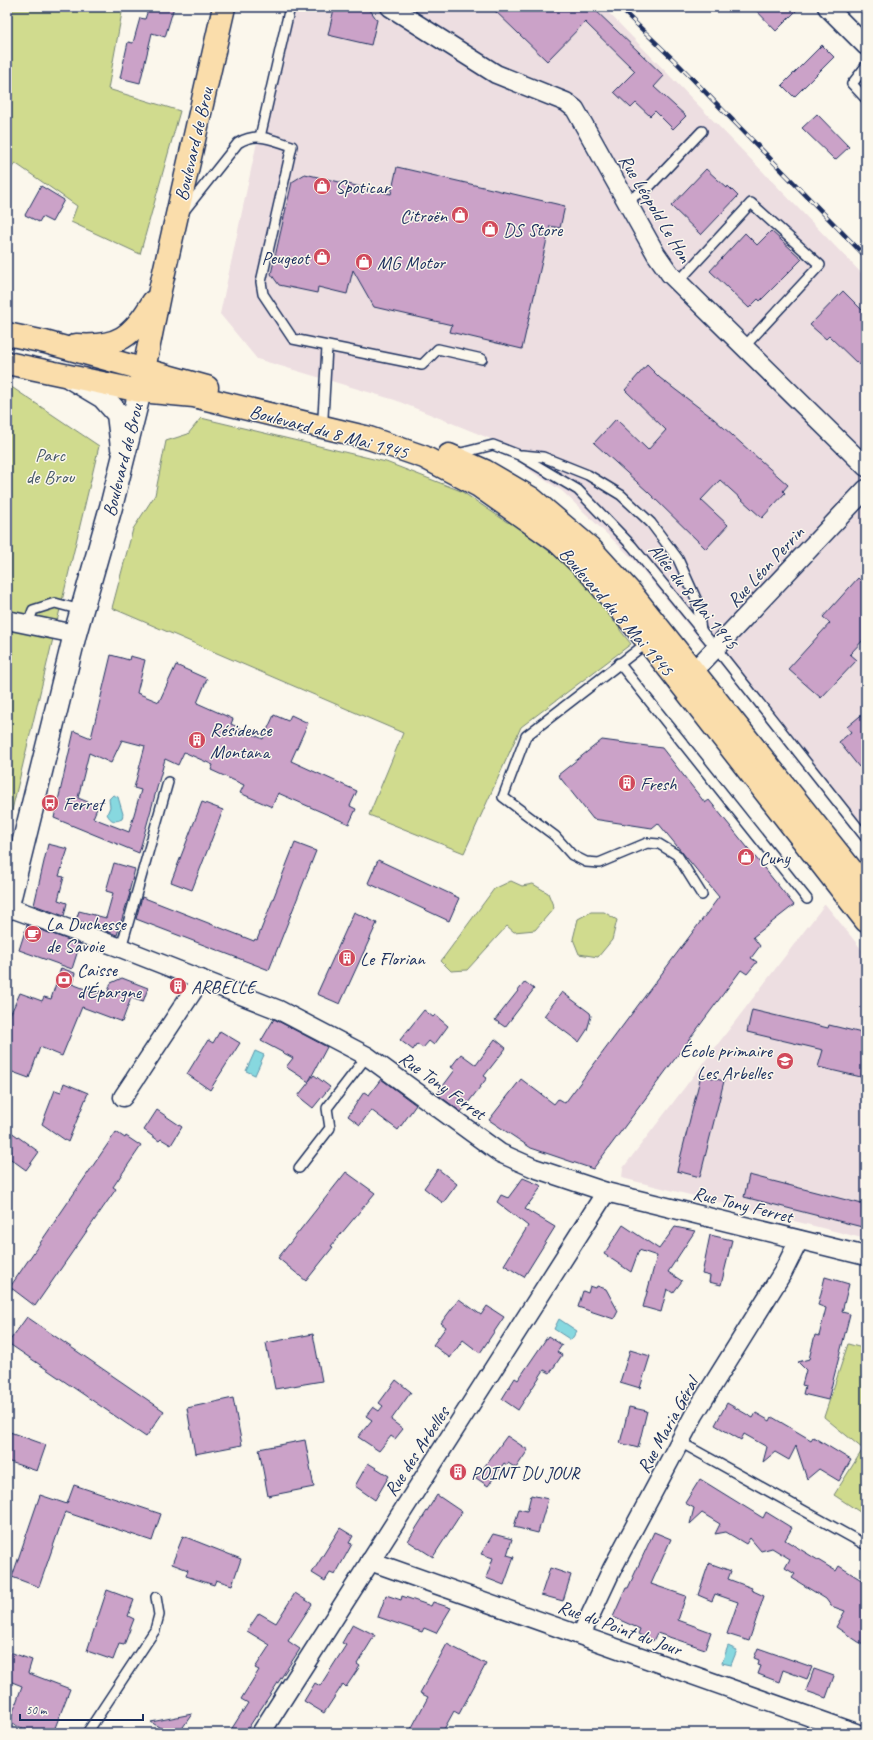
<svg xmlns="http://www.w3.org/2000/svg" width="873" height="1740" font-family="Caveat,sans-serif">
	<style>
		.built { fill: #eddee1 }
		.green { fill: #d0db8e; stroke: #768576 }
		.water { fill: #87d8df; stroke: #5c94ab }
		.building { fill: #cba2c8; stroke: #1b2f5e; fill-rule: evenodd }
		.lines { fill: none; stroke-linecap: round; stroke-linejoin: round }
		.lane-casing { stroke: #1b2f5e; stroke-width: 12 }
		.street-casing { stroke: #1b2f5e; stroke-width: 21 }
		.secondary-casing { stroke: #1b2f5e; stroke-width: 25 }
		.primary-casing { stroke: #1b2f5e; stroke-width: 25 }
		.lane { stroke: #fbf7ec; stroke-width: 9 }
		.street { stroke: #fbf7ec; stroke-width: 18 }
		.secondary { stroke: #fbf7ec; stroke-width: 22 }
		.primary { stroke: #faddab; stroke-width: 22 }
		.rail-casing { stroke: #1b2f5e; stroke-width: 4.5 }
		.rail { stroke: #fbf7ec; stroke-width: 3; stroke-dasharray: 9; stroke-linecap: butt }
		.labels { text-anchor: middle; stroke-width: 3; stroke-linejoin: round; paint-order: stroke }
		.street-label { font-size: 19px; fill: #1b2f5e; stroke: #fbf7ec }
		.poi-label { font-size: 19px; fill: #1b2f5e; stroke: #fbf7ec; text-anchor: start }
		.park-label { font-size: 19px; fill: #485a6a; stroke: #fbf7ec }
	</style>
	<rect width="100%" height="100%" fill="#fbf7ec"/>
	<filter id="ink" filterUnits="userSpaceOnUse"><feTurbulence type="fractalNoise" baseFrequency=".025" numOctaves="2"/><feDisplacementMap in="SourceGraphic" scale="8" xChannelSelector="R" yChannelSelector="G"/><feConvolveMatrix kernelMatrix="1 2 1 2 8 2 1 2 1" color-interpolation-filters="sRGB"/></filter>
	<g filter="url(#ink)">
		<g class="built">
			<polygon points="286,7 603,7 866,278 866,848 730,676 635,561 562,491 532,472 491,439 395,400 257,359 220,314"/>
			<polygon points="825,904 866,955 866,1239 622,1178 623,1168"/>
		</g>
		<g class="green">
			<polygon points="7,7 123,7 108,89 180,111 140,254 71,222 77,206 15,163 7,175"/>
			<polygon points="7,384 99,446 7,831"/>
			<polygon points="201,418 386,462 461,491 507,522 512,523 566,564 594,594 614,622 619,623 620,630 631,644 521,727 464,853 369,815 403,733 112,608 133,529 155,495 166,441 188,434"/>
			<polygon points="511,881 522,886 533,884 548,893 554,908 535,930 514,932 507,926 467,970 451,971 441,961 494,889"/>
			<polygon points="591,912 604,912 617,920 612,940 598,957 579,954 573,939 578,919"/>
			<polygon points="848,1344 866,1349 866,1516 834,1495 863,1449 824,1417"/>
		</g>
		<g class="water">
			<path d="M113 795 118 797 123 814 122 819C115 822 111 822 107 814L110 807 109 799Z"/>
			<polygon points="255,1051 264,1055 255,1075 246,1071"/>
			<polygon points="559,1319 577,1331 571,1340 554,1329"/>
			<polygon points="728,1646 737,1650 731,1665 722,1663"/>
		</g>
		<g class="building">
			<polygon points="149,7 174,7 165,37 152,33 140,83 120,78 128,42 133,43 140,18 145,19"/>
			<polygon points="340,7 367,7 370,10 377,20 371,45 328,35 334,9 339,10"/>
			<polygon points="491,7 592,7 664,76 654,87 686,116 673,129 655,111 650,116 636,103 631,108 614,92 635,71 585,22 547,61"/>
			<polygon points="753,7 800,7 776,31"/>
			<polygon points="822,45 834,57 794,97 782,85"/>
			<polygon points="817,114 849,147 835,160 802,128"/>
			<polygon points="397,167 565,206 560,228 550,226 522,349 450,332 452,325 374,307 353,270 347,294 318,287 317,293 279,285 271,274 292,182 305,174 391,194"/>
			<polygon points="706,169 727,188 728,186 738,196 701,235 671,206"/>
			<polygon points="41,186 64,200 52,222 42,217 39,222 25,215"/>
			<polygon points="771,231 802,259 760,301 758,299 749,308 710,271 745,233 757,245"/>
			<polygon points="843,291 866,314 866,357 859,365 829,336 826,339 810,325"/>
			<polygon points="647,365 660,378 714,419 788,485 783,491 785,493 762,518 720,480 701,500 728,525 706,549 648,492 594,443 616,419 648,450 666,430 625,390"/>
			<polygon points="858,578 866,586 866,637 850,654 857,660 821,698 788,669 830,623 823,617"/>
			<path d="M111 655 129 660 130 656 145 660 137 693 159 702 176 665 207 679 197 703 233 719 231 724 263 739 274 715 288 721 291 715 308 723 291 761 357 791 350 806 356 809 349 824 278 793 272 807 240 793 244 785 211 770 213 765 184 752 178 765 165 759 139 853 54 818 74 731 91 738ZM122 740 145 746 134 788 141 790 129 832 93 818 98 806 78 798 89 753 111 763Z"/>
			<polygon points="866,711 866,761 859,767 839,742 851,732 847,727"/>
			<polygon points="602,740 662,748 705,803 709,800 794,905 753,937 760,946 751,958 757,962 747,974 741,970 593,1169 531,1148 489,1120 521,1079 554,1104 558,1099 565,1103 719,897 658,823 652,828 593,819 558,775"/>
			<polygon points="202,802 223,810 192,890 171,882"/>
			<polygon points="295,843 316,851 269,970 136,919 142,897 254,941 255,939 257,940"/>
			<polygon points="48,844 68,849 59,876 64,877 58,900 67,903 64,916 34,905"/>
			<polygon points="378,860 459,898 449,921 368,883"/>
			<polygon points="114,863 135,869 129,892 130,893 117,935 76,920 79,911 106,918 113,893 106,891"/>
			<polygon points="354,912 377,923 340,1004 317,994"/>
			<polygon points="27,925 80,944 72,969 19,950"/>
			<polygon points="61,968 75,973 72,984 98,994 99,991 107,994 111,983 122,978 148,988 143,1002 131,998 122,1022 82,1007 62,1056 40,1047 29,1078 7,1070 7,1022 20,993 42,1001 44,997 51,999"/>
			<polygon points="525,982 534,989 505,1027 495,1020"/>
			<polygon points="562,992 590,1013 591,1016 587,1030 579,1042 544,1016"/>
			<polygon points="424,1010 433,1017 435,1015 448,1026 434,1045 429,1041 423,1048 417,1044 413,1050 400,1040"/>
			<polygon points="752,1010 828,1028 829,1025 866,1034 866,1070 863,1069 861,1077 818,1067 823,1050 747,1032"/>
			<polygon points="274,1019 327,1047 309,1081 314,1075 330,1087 313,1108 298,1096 309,1082 286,1067 293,1058 261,1041"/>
			<polygon points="220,1031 240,1043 210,1090 187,1074 208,1040 213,1043"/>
			<polygon points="495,1039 506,1048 484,1076 487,1078 461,1112 437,1094 455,1070 451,1067 461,1054 476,1065"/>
			<polygon points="701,1075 724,1081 700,1177 677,1171"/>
			<polygon points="381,1079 416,1105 398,1130 371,1110 360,1125 348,1116 364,1092 369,1095"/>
			<polygon points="64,1083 88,1093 68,1142 42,1124 55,1090 61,1092"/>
			<polygon points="157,1110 182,1127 171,1145 161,1139 159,1141 144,1130"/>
			<polygon points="7,1129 39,1152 26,1170 8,1157 12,1151 7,1148"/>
			<polygon points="116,1132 125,1138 126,1136 141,1146 113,1187 116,1189 35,1306 10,1287"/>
			<polygon points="438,1169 457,1184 443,1203 424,1188"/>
			<polygon points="346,1172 375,1193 331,1246 333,1247 306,1281 278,1258"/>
			<polygon points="749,1175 866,1205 866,1228 744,1197"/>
			<polygon points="523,1178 542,1186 525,1209 555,1227 524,1277 504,1265 528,1226 497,1202 501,1195 508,1198"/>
			<polygon points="623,1225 659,1249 675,1227 695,1231 668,1272 682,1281 673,1293 667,1289 661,1312 643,1307 657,1256 639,1250 631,1272 604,1254"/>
			<polygon points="710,1235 732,1240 721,1285 709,1282 710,1276 702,1274"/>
			<polygon points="825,1277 849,1284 842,1312 850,1314 828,1400 803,1394 805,1386 802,1385 806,1370 798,1362 809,1359 815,1335 819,1336 826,1308 818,1305"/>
			<polygon points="590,1286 596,1288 597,1286 606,1289 618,1311 614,1319 578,1307 583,1291 588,1293"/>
			<polygon points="459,1299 481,1315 487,1306 504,1317 480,1353 463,1340 450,1358 433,1345 446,1327 441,1323"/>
			<polygon points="27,1317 164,1411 146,1437 8,1343"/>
			<polygon points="313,1334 322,1381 275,1389 266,1343"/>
			<polygon points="548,1336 562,1345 557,1352 562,1355 550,1373 544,1370 518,1410 502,1399 515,1378 518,1380"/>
			<polygon points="630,1350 650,1356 640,1388 620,1382"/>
			<polygon points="396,1380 411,1392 391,1420 403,1429 395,1439 391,1436 379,1451 358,1437 372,1420 366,1416 373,1407 379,1411 383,1406 379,1403"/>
			<polygon points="233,1398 242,1445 195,1454 187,1408"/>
			<polygon points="727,1403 753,1418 756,1413 770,1421 772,1417 811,1440 813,1437 851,1460 839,1481 819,1469 807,1479 796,1446 789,1460 775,1452 763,1462 767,1447 744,1434 741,1440 715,1425"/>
			<polygon points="629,1407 647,1411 638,1448 620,1443"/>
			<polygon points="7,1431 46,1445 37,1471 7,1461"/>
			<polygon points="507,1436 528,1450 516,1468 508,1463 507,1465 504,1463 488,1486 476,1478"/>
			<polygon points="305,1440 314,1487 268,1496 259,1449"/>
			<polygon points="368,1463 389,1476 375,1500 355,1486"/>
			<polygon points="700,1479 763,1518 766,1512 792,1528 785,1540 836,1571 839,1566 866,1583 866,1647 836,1627 845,1611 831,1606 826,1599 792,1578 795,1574 785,1568 790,1559 772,1548 761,1551 750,1538 746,1544 726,1532 715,1534 720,1524 702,1513 690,1524 694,1508 685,1503"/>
			<polygon points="74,1485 161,1514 152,1541 65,1512 39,1587 12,1577 40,1495 67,1504"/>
			<polygon points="437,1495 462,1512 433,1557 408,1541"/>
			<polygon points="531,1495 548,1499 538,1533 514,1527 519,1509 527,1511"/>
			<polygon points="340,1528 353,1536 349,1543 352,1544 335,1575 330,1573 325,1581 312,1573"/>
			<polygon points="654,1532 671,1539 651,1584 686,1596 678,1620 711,1632 705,1649 657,1633 653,1641 638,1634 640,1629 613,1617 626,1588 628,1588"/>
			<polygon points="493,1534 512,1539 507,1555 514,1557 504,1585 486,1578 493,1558 481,1554"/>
			<polygon points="183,1536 241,1559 232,1585 216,1580 214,1585 186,1576 188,1570 172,1564"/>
			<polygon points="709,1563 731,1571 728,1579 752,1588 751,1590 764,1596 749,1641 727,1634 738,1602 715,1594 712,1601 698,1595"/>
			<polygon points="550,1568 571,1575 563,1601 541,1595"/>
			<polygon points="107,1590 134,1600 128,1616 134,1619 124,1645 119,1644 113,1660 87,1651"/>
			<polygon points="295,1593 312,1604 288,1641 300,1649 245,1733 229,1733 248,1703 241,1699 259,1670 255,1668 270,1645 247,1631 259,1613 276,1623"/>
			<polygon points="386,1595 401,1600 402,1596 431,1606 433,1602 451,1608 436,1633 424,1628 422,1632 378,1617"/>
			<polygon points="353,1624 375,1635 357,1664 360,1666 346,1687 343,1684 324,1713 304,1701 315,1683 320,1686 346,1645 342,1643"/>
			<polygon points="447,1644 486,1664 459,1714 454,1711 442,1733 409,1733 428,1697 420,1693"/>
			<polygon points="758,1648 812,1667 807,1679 783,1670 779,1682 758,1674 761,1666 758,1665 759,1660 754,1658"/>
			<polygon points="7,1651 32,1660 28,1673 70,1689 53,1733 36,1733 9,1723 22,1686 7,1680"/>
			<polygon points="814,1669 834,1676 826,1698 806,1691"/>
			<polygon points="192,1714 179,1733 168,1733 151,1722"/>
		</g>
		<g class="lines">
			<defs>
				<g id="lane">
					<polyline points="866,66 852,84 866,99"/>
					<polyline points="260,137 290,7"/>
					<polyline points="626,201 648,188 702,131"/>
					<path d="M184 211 238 143C258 131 272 140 292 146L261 282 263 294 293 339 422 365 438 349 482 359"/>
					<polyline points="678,282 751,203 820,265 744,347"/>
					<polyline points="323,417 327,347"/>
					<polyline points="457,454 493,445 519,455 578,490 632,546 719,652 866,838"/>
					<polyline points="522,455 543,457 588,475 621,495 651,523 678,559 697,601 701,630"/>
					<polyline points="28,624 33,610 55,603 81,610"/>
					<polyline points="648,642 526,736 503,797 555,836 572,855 586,862 599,863 647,843 659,844 677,855 702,895"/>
					<polyline points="619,663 807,899"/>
					<polyline points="121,948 168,782"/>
					<polyline points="299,1168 330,1128 327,1108 367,1056"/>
					<polyline points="680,1442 864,1544"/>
					<polyline points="87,1733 155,1630 159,1615 156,1597"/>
				</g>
				<g id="street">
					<polyline points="390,7 496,74 566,102 575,109 656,254 670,274 866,467"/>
					<polyline points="827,7 866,46"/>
					<polyline points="7,620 75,634"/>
					<polyline points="694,671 866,489"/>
					<polyline points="8,907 121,948 279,1010 367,1056 500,1153 534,1168 606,1192 866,1256"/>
					<polyline points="123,1097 201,979"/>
					<polyline points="370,1561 856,1733"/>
					<polyline points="581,1635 612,1569 694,1415 783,1272 799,1240"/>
					<polyline points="261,1733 606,1192"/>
				</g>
				<g id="secondary">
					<polyline points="71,378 103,397 118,414 122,448"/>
					<polyline points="7,909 75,634 111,507 140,391"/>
				</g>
				<g id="primary">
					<polyline points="7,334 45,342 207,387"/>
					<path d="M76 345C118 348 132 337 153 302"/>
					<polyline points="7,363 140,391 194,396 369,438 424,457 479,486 558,542 591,574 648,642 866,921"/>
					<polyline points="141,384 160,290 224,7"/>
					<polyline points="449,455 485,471 531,498 590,548 632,594 866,888"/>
				</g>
			</defs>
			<use href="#lane" class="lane-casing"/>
			<use href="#street" class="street-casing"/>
			<use href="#secondary" class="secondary-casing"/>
			<use href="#primary" class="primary-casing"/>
			<use href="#lane" class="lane"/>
			<use href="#street" class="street"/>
			<use href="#secondary" class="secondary"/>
			<use href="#primary" class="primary"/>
			<defs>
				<polyline id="rail" points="619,7 679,65 866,257"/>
			</defs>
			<use href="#rail" class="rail-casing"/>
			<use href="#rail" class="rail"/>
		</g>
	</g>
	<defs>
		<symbol id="shop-disc" viewBox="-11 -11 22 22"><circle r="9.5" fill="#d1495b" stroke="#fbf7ec"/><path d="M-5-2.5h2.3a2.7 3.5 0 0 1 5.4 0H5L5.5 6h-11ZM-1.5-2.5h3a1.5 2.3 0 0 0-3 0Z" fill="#fff"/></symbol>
		<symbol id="building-disc" viewBox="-11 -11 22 22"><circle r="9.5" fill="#d1495b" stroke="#fbf7ec"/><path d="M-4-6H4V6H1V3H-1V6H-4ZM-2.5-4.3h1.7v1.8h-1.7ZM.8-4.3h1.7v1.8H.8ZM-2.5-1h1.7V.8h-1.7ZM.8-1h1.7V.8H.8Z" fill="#fff"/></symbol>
		<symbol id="bus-disc" viewBox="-11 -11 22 22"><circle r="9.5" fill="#d1495b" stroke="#fbf7ec"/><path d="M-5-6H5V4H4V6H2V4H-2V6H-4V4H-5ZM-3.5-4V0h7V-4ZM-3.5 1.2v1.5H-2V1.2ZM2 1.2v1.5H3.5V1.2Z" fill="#fff"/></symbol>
		<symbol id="cafe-disc" viewBox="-11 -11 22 22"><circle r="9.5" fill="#d1495b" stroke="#fbf7ec"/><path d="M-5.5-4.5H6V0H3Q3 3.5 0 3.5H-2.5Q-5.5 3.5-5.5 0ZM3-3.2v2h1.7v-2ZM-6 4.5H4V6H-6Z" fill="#fff"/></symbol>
		<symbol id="bank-disc" viewBox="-11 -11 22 22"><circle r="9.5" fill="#d1495b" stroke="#fbf7ec"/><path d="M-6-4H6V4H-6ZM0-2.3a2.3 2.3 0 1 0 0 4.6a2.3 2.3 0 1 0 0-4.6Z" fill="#fff"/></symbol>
		<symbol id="school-disc" viewBox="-11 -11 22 22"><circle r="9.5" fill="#d1495b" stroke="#fbf7ec"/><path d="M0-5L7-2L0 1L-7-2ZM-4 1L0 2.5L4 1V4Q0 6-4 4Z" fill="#fff"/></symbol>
	</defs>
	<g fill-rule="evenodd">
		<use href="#shop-disc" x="312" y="176" width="20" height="20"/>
		<use href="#shop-disc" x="450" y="205" width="20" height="20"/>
		<use href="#shop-disc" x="480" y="219" width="20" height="20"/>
		<use href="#shop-disc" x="312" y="247" width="20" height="20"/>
		<use href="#shop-disc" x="354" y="252" width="20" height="20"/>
		<use href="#building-disc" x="187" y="730" width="20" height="20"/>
		<use href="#building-disc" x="617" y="773" width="20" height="20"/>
		<use href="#bus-disc" x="40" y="793" width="20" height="20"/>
		<use href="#shop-disc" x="736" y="847" width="20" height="20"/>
		<use href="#cafe-disc" x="23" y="924" width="20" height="20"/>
		<use href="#building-disc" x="337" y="948" width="20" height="20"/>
		<use href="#bank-disc" x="54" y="970" width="20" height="20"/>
		<use href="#building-disc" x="168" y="976" width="20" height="20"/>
		<use href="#school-disc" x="775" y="1051" width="20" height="20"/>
		<use href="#building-disc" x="448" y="1462" width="20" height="20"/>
	</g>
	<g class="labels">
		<g class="street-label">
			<text transform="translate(193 144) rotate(-77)" y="7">Boulevard de Brou</text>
			<text transform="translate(656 208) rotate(59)" y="7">Rue Léopold Le Hon</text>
			<text transform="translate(329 431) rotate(15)" y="7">Boulevard du 8 Mai 1945</text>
			<text transform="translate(122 460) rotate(-76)" y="7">Boulevard de Brou</text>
			<text transform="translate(765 566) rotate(-47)" y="7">Rue Léon Perrin</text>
			<text transform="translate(694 596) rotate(51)" y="7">Allée du 8 Mai 1945</text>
			<text transform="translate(617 611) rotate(49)" y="7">Boulevard du 8 Mai 1945</text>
			<text transform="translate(443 1085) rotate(36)" y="7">Rue Tony Ferret</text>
			<text transform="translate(743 1204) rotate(14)" y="7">Rue Tony Ferret</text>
			<text transform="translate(667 1425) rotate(-61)" y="7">Rue Maria Géral</text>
			<text transform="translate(416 1451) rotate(-57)" y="7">Rue des Arbelles</text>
			<text transform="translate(620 1627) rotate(20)" y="7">Rue du Point du Jour</text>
		</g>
		<g class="poi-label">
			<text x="335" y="193">Spoticar</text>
			<text x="447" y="222" text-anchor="end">Citroën</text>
			<text x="503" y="236">DS Store</text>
			<text x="309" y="264" text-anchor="end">Peugeot</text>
			<text x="377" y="269">MG Motor</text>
			<text x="210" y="736">Résidence<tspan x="210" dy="22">Montana</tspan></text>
			<text x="640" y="790">Fresh</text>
			<text x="63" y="810">Ferret</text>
			<text x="759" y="864">Cuny</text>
			<text x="46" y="930">La Duchesse<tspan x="46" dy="22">de Savoie</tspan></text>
			<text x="360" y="965">Le Florian</text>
			<text x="77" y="976">Caisse<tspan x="77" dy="22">d'Épargne</tspan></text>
			<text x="191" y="993">ARBELLE</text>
			<text x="772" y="1057" text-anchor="end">École primaire<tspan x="772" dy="22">Les Arbelles</tspan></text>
			<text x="471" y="1479">POINT DU JOUR</text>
		</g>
		<g class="park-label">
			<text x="50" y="461">Parc<tspan x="50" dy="22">de Brou</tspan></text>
		</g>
	</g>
	<rect width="873" height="1740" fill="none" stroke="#fbf7ec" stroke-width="24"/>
	<rect x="12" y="12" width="849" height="1716" fill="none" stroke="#1b2f5e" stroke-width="1.5" filter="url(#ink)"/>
	<path d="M20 1714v6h123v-6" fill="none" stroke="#1b2f5e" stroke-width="2"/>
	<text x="26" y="1714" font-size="12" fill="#1b2f5e" stroke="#fbf7ec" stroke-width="3" paint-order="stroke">50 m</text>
</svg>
